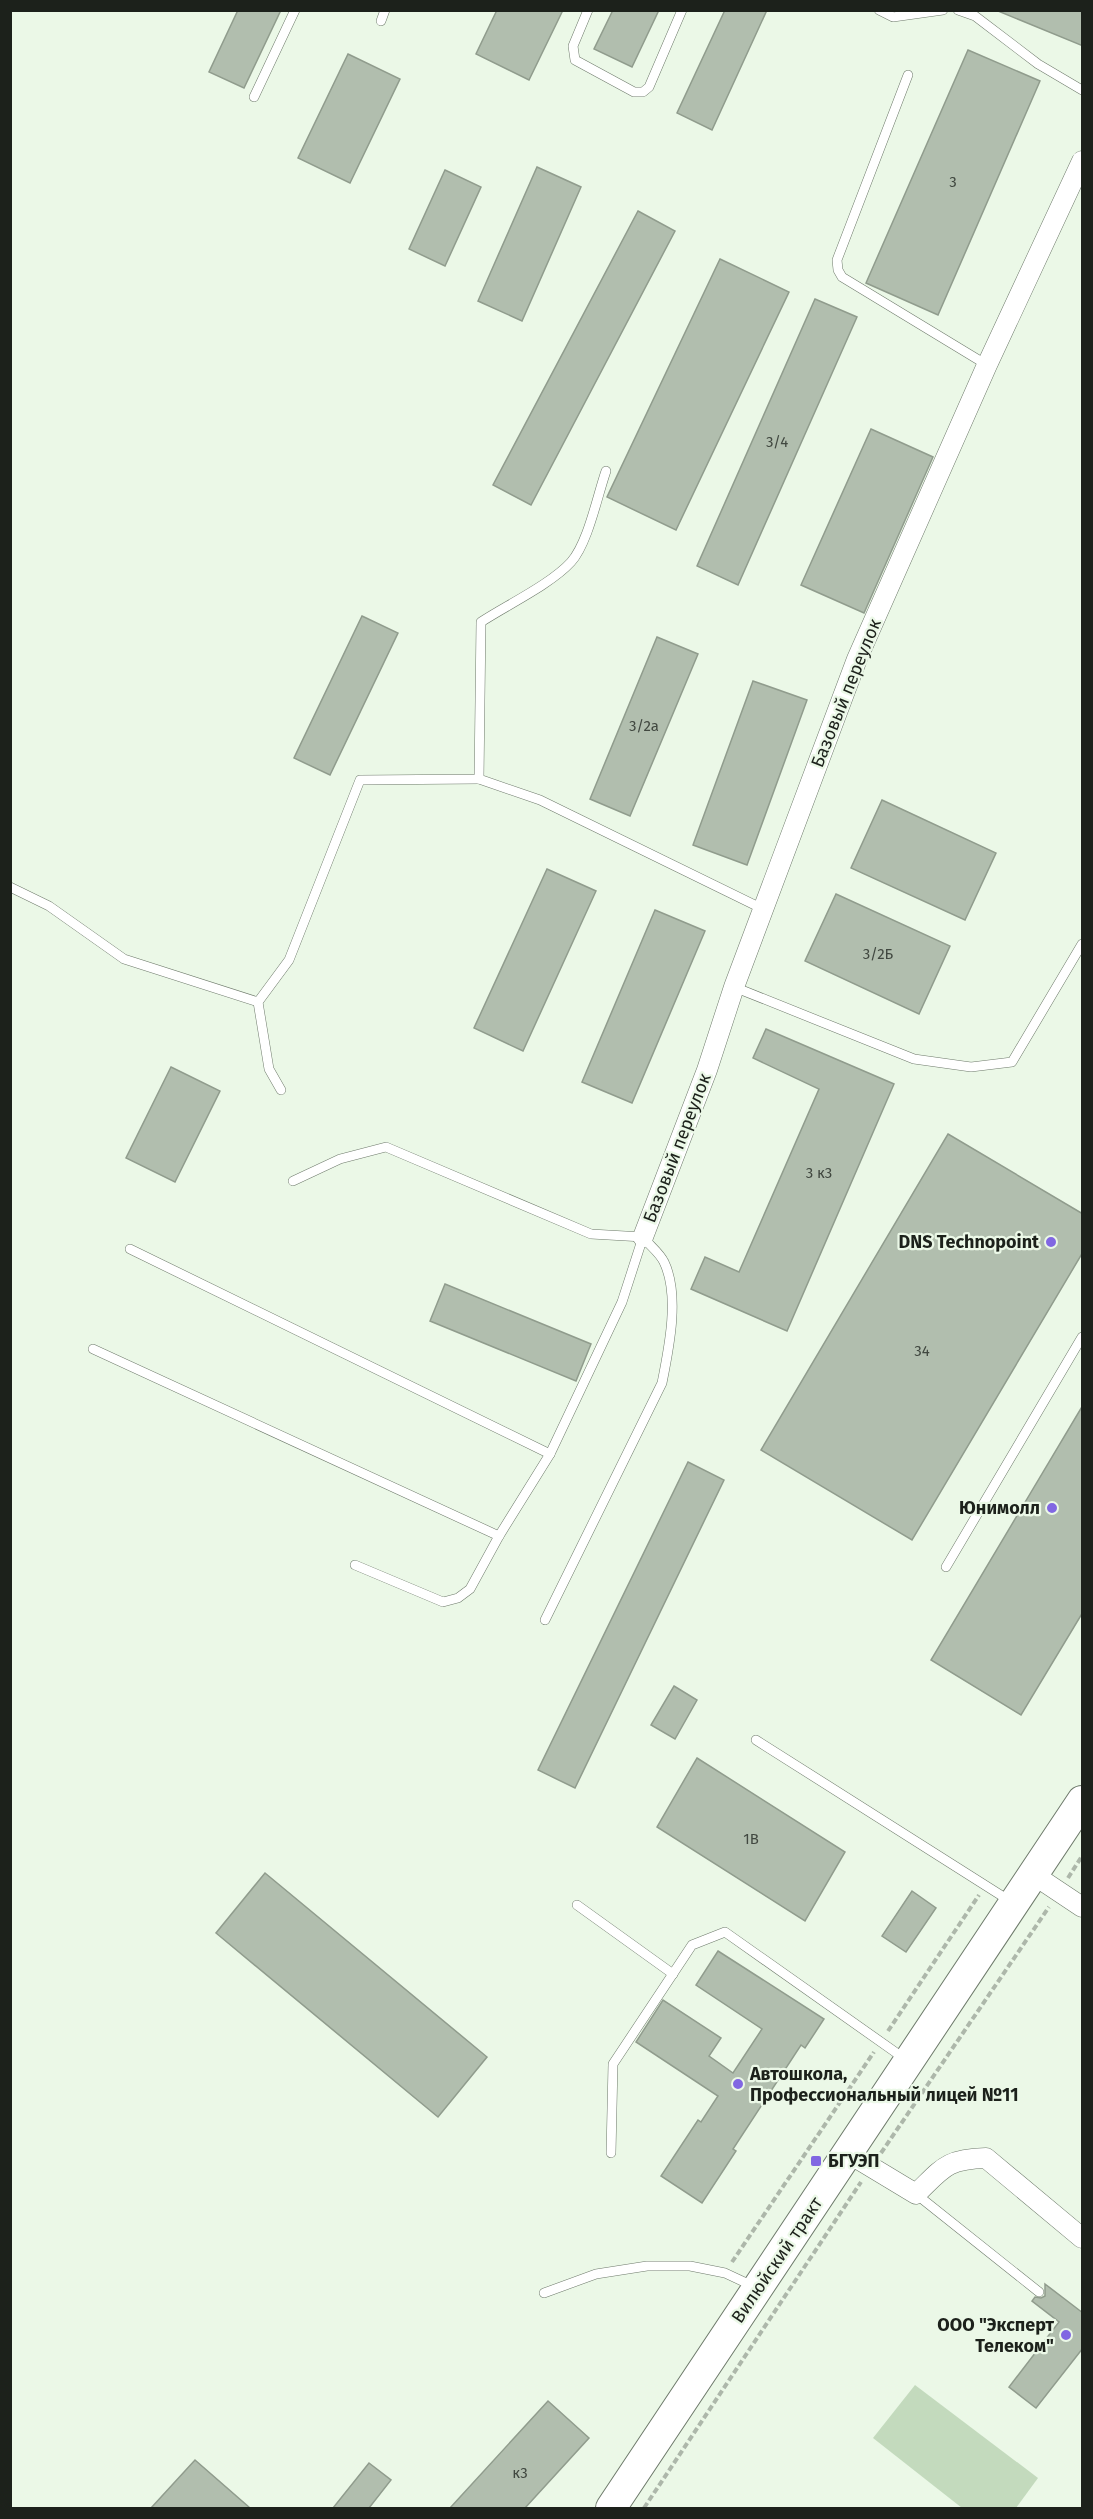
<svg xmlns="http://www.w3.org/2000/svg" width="1093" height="2519" font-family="'Fira Sans',sans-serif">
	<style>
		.green { fill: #c3dabd }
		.building { fill: #b1beae; stroke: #909c8d; stroke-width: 1.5 }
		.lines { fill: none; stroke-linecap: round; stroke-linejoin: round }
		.lane-casing { stroke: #6e7a6b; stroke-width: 10 }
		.street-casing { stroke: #6e7a6b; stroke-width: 21 }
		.primary-casing { stroke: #6e7a6b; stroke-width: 32 }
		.path { stroke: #adb7aa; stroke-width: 4; stroke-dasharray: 6 3; stroke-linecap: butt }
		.lane { stroke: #fff; stroke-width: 9 }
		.street { stroke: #fff; stroke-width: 20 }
		.primary { stroke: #fff; stroke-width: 30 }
		.poi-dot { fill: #8167e2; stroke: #ebf8e7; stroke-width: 2 }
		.labels { text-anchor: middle; stroke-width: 4.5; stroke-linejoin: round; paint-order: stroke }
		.number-label { font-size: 15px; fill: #414840 }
		.street-label { font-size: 18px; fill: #1c211b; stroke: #ebf8e7 }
		.poi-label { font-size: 18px; font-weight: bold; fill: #1c211b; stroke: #ebf8e7; text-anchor: end }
	</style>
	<rect width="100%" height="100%" fill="#ebf8e7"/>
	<polygon class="green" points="915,2385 1038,2478 1016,2508 962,2508 873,2438"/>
	<g class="building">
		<polygon points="238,10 281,10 244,88 209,72"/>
		<polygon points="497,10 563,10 529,80 476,54"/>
		<polygon points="613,10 659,10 632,67 594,49"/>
		<polygon points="725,10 767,10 712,130 677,113"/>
		<polygon points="998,10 1083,10 1083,46 998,11"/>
		<polygon points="968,50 1040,81 938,315 866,283"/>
		<polygon points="348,54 400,79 350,183 298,158"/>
		<polygon points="537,167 581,187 522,321 478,301"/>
		<polygon points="445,170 481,187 445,266 409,249"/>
		<polygon points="638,211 675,231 531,505 493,485"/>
		<polygon points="720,259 789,292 676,530 607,497"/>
		<polygon points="815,299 857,317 738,585 697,566"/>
		<polygon points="871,429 933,457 864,613 801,585"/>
		<polygon points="362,616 398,633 330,775 294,758"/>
		<polygon points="657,637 698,654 630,816 590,799"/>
		<polygon points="753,681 807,700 747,865 693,845"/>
		<polygon points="882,800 996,853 965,920 851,868"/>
		<polygon points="547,869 596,891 523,1051 474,1028"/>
		<polygon points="836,894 950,946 919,1014 805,961"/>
		<polygon points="655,910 705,931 632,1103 582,1082"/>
		<polygon points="766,1029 894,1084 787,1331 691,1289 705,1257 739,1272 819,1089 753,1058"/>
		<polygon points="171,1067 220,1091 175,1182 126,1158"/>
		<polygon points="948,1134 1083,1214 1083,1252 912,1540 761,1450"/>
		<polygon points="445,1284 591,1344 576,1381 430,1321"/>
		<polygon points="1083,1405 1083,1612 1021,1715 931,1660"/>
		<polygon points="688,1462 724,1480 575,1788 538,1770"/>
		<polygon points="674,1686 697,1700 675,1739 651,1725"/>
		<polygon points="697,1758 845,1852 805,1921 657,1827"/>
		<polygon points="265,1873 487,2057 438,2117 216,1933"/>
		<polygon points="912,1891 936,1908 906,1952 882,1936"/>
		<polygon points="718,1951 824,2019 805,2048 801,2045 733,2149 736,2151 702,2203 661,2176 698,2120 701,2122 718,2096 636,2042 663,2000 721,2038 709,2056 733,2073 762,2029 696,1985"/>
		<polygon points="1045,2284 1083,2313 1083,2348 1036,2408 1009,2387 1059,2322 1032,2301 1035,2297 1041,2298 1045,2296"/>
		<polygon points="548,2401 589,2438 525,2508 450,2508"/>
		<polygon points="195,2460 250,2508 151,2508"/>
		<polygon points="369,2463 391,2480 369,2508 333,2508"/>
	</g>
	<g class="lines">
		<defs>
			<g id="lane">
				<polyline points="588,10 573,46 575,60 634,92 643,92 649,87 682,10"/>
				<polyline points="879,10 893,17 943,10"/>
				<polyline points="958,10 975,16 1038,64 1082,90"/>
				<polyline points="381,21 385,10"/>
				<polyline points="908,75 837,260 838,270 842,277 987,365"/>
				<polyline points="254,97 295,10"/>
				<polyline points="479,779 540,800 763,909"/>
				<polyline points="10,887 49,906 124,959 258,1002"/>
				<polyline points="734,987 914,1059 971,1067 1012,1062 1082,944"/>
				<path d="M281 1090 269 1069 258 1002 289 960 360 780 479 779 481 622C507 605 551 584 571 562 588 543 597 497 606 471"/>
				<path d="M293 1181 340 1159 386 1147 591 1234 643 1237C649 1245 660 1253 664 1262 680 1295 669 1348 662 1383L545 1620"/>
				<polyline points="130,1249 550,1454"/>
				<polyline points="93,1349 499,1536"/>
				<polyline points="355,1565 443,1602 458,1598 470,1589 499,1536 550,1454 622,1302 643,1237"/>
				<polyline points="946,1567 1082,1337"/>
				<polyline points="756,1740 1010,1901"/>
				<polyline points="577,1905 673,1974"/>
				<polyline points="611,2153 613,2064 692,1945 725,1932 905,2059"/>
				<polyline points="916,2194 1039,2292"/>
				<polyline points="544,2293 596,2274 647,2266 690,2266 725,2273 755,2287"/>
			</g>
			<g id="street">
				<polyline points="643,1237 707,1070 734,987 857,659 987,365 1082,161"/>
				<polyline points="1034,1875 1082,1907"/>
				<path d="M848 2153 916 2194C943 2168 946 2159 986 2158L1082 2238"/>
			</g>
			<polyline id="primary" points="611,2508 1082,1801"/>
		</defs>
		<use href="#lane" class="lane-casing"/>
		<use href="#street" class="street-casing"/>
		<use href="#primary" class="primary-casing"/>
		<g class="path">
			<polyline points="1068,1878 1082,1856"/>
			<polyline points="888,2031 979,1895"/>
			<polyline points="881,2153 1049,1907"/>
			<polyline points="732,2262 874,2052"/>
			<polyline points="644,2508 861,2182"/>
		</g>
		<use href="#lane" class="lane"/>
		<use href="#street" class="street"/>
		<use href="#primary" class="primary"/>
	</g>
	<g class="poi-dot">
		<circle cx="1051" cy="1242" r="6"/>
		<circle cx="1052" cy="1508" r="6"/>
		<circle cx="738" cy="2084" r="6"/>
		<rect x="810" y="2155" width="12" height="12" rx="3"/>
		<circle cx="1066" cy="2335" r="6"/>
	</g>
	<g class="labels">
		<g class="number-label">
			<text x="953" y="187">3</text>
			<text x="777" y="447">3/4</text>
			<text x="644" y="731">3/2а</text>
			<text x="878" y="959">3/2Б</text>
			<text x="819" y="1178">3 к3</text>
			<text x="922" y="1356">34</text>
			<text x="751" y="1844">1В</text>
			<text x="520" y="2478">к3</text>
		</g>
		<g class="street-label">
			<text transform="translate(846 693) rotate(-68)" y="6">Базовый переулок</text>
			<text transform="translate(677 1148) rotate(-69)" y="6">Базовый переулок</text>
			<text transform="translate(777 2260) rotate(-56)" y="6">Вилюйский тракт</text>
		</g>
		<g class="poi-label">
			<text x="1039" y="1248">DNS Technopoint</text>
			<text x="1040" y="1514">Юнимолл</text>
			<text x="750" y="2080" text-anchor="start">Автошкола,<tspan x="750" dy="21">Профессиональный лицей №11</tspan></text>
			<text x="828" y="2167" text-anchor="start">БГУЭП</text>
			<text x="1054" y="2331">ООО "Эксперт<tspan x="1054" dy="21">Телеком"</tspan></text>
		</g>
	</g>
	<rect width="1093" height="2519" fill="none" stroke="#1c211b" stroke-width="24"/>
</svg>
